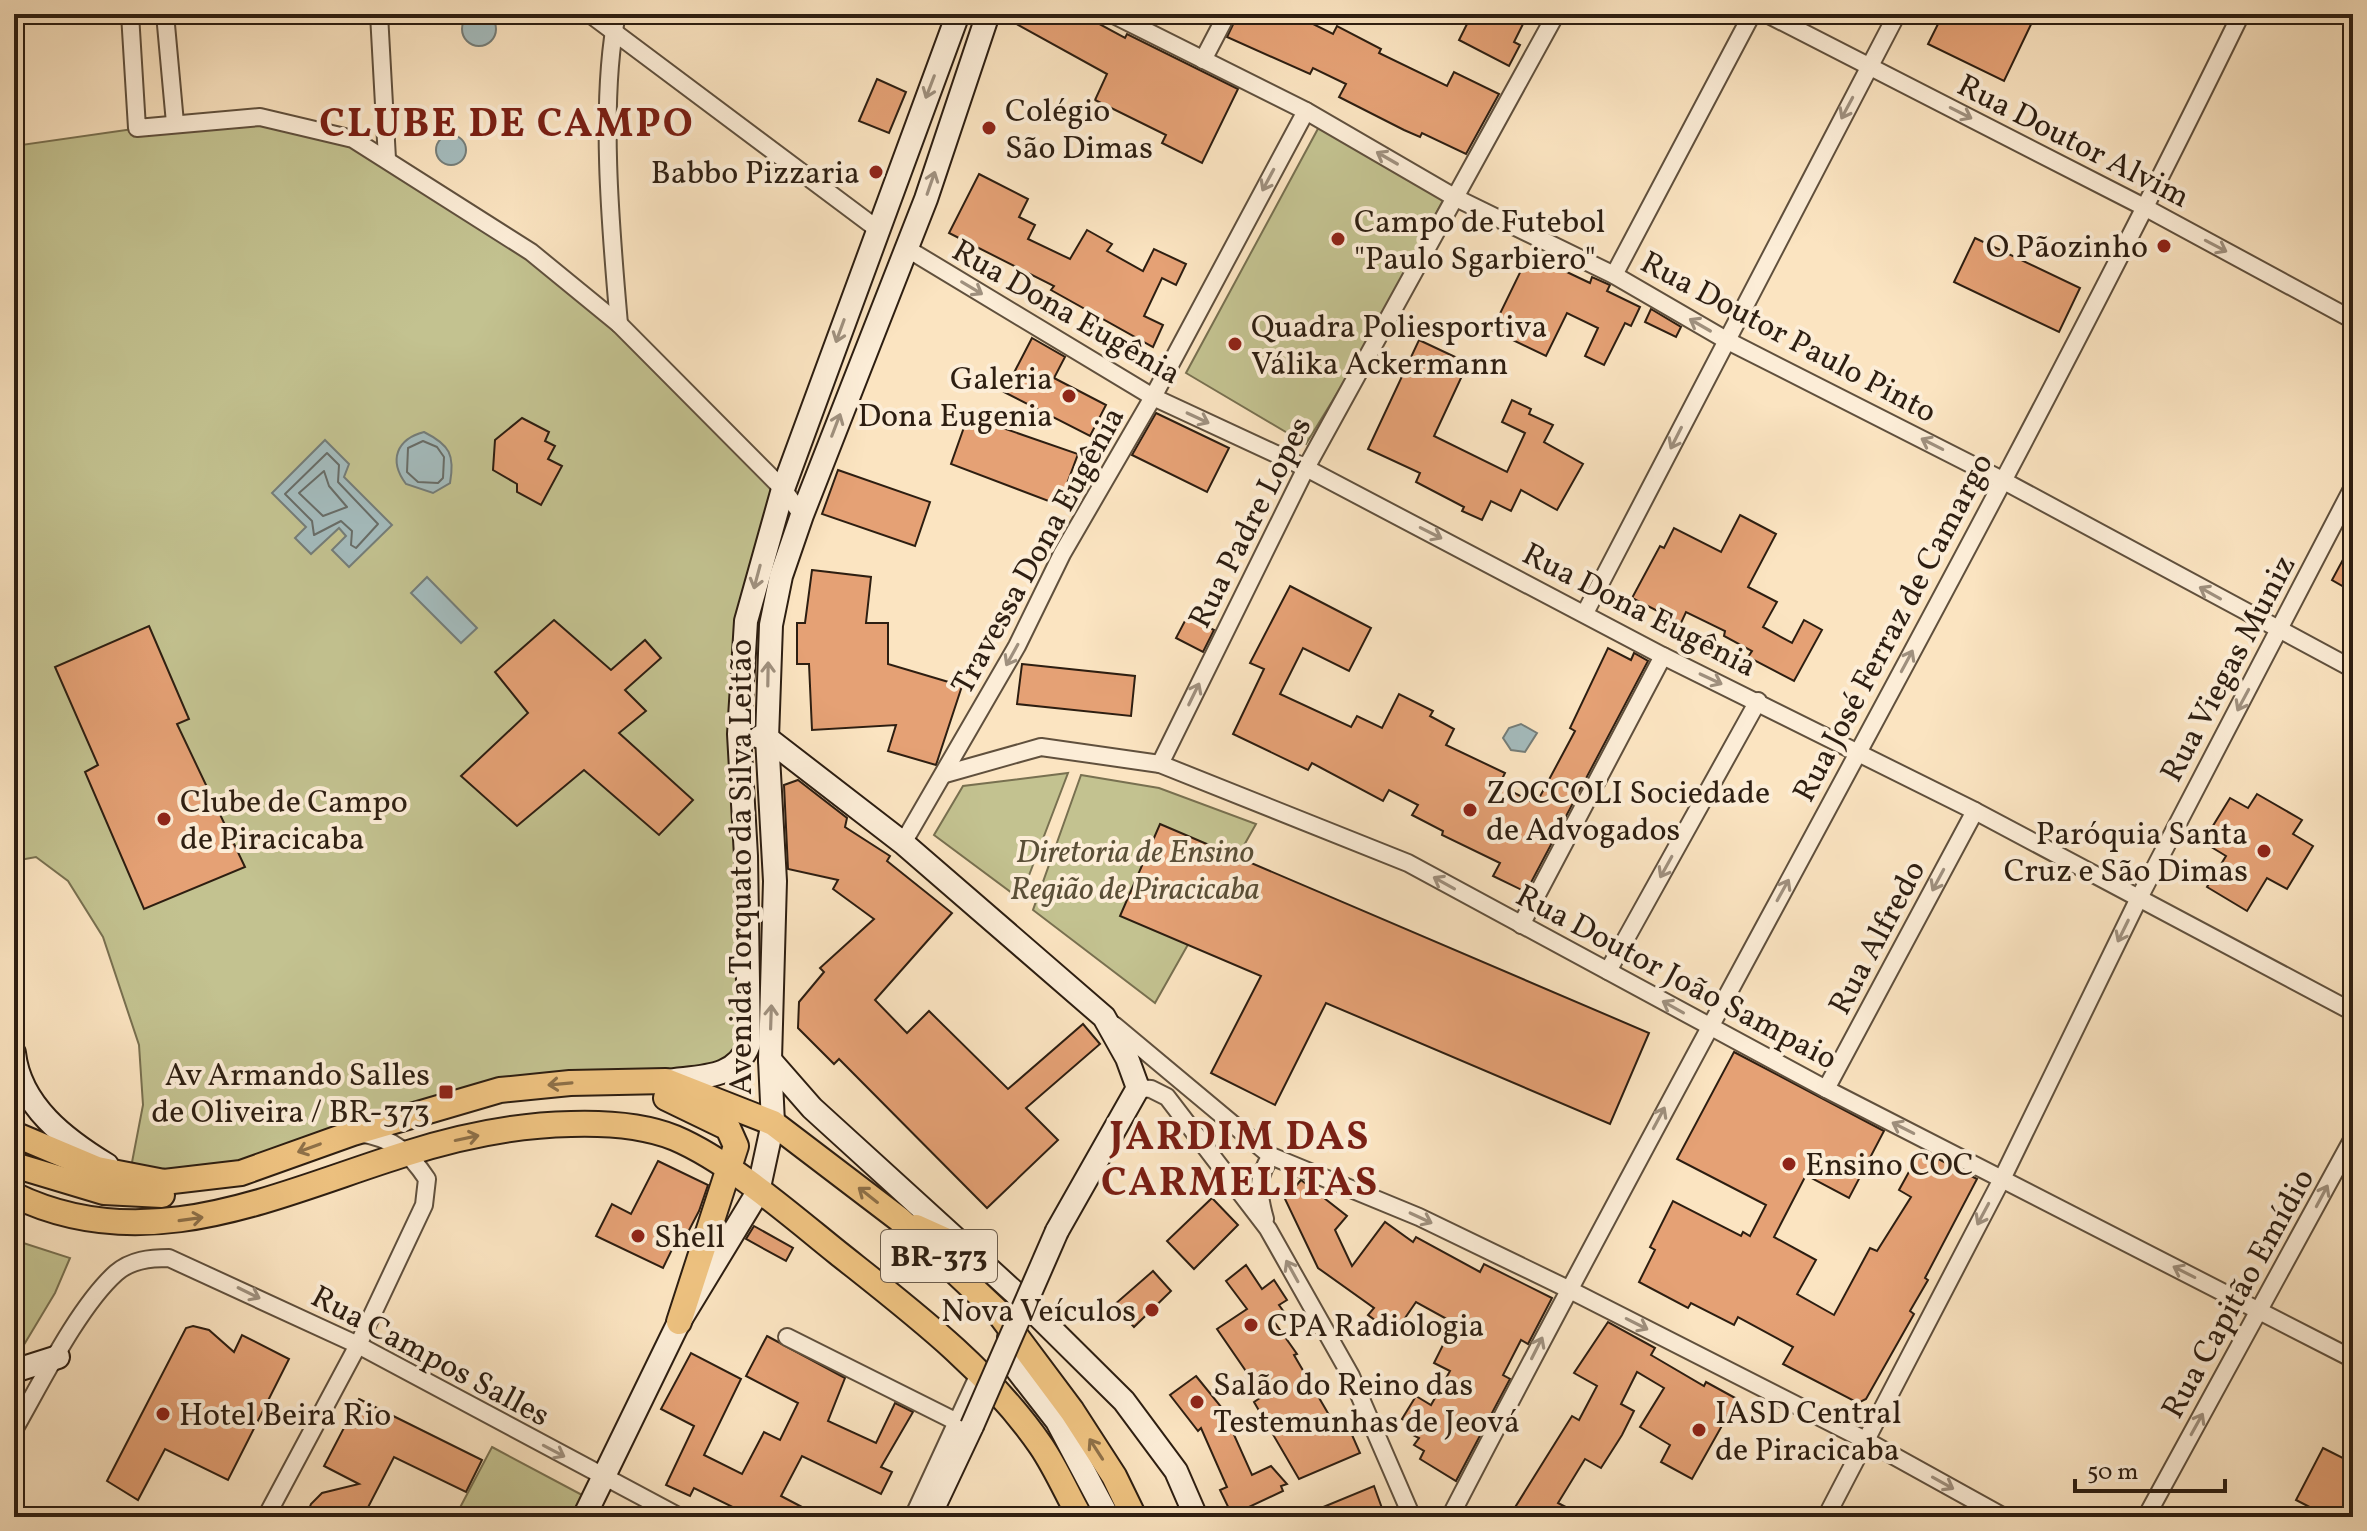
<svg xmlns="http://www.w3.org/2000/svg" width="2367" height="1531" font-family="Vollkorn,serif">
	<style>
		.green { fill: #c3c290; stroke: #787050; stroke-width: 2 }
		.water { fill: #a4bcbe; stroke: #747d79; stroke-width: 2 }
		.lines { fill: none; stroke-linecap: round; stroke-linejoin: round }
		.shore { stroke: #686d68; stroke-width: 2 }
		.building { fill: #e5a175; stroke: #2d1e11; stroke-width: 2 }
		.street-casing { stroke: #60503d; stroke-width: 20 }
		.secondary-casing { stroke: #2d1e11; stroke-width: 26 }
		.primary-casing { stroke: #2d1e11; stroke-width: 28 }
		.street { stroke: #fcedd7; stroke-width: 16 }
		.secondary { stroke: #fcedd7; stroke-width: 22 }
		.primary { stroke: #eec280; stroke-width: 24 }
		.secondary-bridge-casing { stroke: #2d1e11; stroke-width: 26; stroke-linecap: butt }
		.secondary-bridge { stroke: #fcedd7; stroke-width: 22 }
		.oneway { stroke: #9f907e }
		.oneway2 { stroke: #8e7048 }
		.poi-dot { fill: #8f2418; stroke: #fcedd7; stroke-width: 3 }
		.labels { text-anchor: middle; stroke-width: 8; stroke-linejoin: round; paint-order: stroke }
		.shield { fill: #fcedd7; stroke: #6b5c4c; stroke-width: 2 }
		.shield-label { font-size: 30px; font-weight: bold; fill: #2d1e11 }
		.poi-label { font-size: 32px; fill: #2d1e11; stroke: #fcedd7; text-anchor: start }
		.street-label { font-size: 32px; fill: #2d1e11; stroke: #fcedd7 }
		.park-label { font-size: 32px; font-style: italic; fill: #5a4f37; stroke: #fcedd7 }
		.district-label { font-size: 40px; font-weight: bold; letter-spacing: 2px; fill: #7a1f14; stroke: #fcedd7 }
	</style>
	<rect width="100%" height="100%" fill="#fbe4c1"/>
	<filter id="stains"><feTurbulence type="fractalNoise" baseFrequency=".0025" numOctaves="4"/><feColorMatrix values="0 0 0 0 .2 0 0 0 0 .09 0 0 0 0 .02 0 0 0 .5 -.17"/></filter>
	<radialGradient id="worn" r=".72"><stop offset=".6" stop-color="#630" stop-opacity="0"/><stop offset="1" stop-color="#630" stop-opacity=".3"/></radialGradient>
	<g class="green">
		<polygon points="175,123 297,123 387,159 619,324 783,489 746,621 743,1061 570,1083 241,1173 129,1178 143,1105 139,1045 103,937 68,881 36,857 14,861 14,146"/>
		<polygon points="1320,125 1445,197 1358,359 1306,444 1186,373"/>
		<polygon points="1068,773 1020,899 934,835 963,786"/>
		<polygon points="1081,775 1159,788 1256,824 1155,1003 1033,910"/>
		<polygon points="14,1240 70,1258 55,1293 16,1358"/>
		<polygon points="492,1447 584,1496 573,1517 455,1517"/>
	</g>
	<g class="water">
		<circle cx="479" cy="29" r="17"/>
		<circle cx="451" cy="150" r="15"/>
		<path d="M424 432C450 445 455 455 450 483L433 493 406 484C388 460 397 439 424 432Z"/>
		<polygon points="325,440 349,464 344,477 392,525 349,567 332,550 346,536 339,528 311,554 295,538 306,527 272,493"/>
		<polygon points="427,577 477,628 461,643 411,593"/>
		<polygon points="1521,724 1537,733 1525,752 1511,750 1503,738 1509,728"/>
	</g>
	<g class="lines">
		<g class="shore">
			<polygon points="423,441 437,447 444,457 443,478 438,483 418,482 407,472 408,448"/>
			<polygon points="327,453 339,465 338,482 378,524 356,548 351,545 352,531 341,521 314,535 312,521 285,494"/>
			<polygon points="324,471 329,486 347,507 323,516 299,493"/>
		</g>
	</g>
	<g class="building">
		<polygon points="1025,14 1081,14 1125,38 1127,34 1238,89 1202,163 1162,143 1166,135 1095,100 1107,74 1018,25"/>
		<polygon points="1238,14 1293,14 1333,34 1337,26 1381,49 1379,53 1447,86 1454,72 1499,94 1466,154 1422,133 1420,137 1404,130 1339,97 1346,84 1313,68 1310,74 1227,37"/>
		<polygon points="1472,14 1528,14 1514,42 1520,45 1509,66 1459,40"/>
		<polygon points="1943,14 2036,14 2004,81 1928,44"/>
		<polygon points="877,79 906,92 889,133 859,121"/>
		<polygon points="979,174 1028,199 1019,217 1035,225 1028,239 1070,259 1087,230 1112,244 1107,251 1143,271 1154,249 1186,264 1176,285 1162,278 1144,316 1163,325 1153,347 1051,290 1054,286 949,233"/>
		<polygon points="1975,238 2080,288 2059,332 1954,282"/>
		<polygon points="1529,254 1590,283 1592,277 1610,285 1607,291 1640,307 1631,326 1625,323 1604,365 1585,356 1598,328 1567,313 1546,356 1492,330"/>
		<polygon points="1651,309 1681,327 1676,337 1645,322"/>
		<polygon points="1032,338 1065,357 1054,378 1106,405 1090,436 1004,392"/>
		<polygon points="1419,340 1468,363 1434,436 1507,472 1525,433 1502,422 1512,400 1531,409 1529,414 1553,425 1544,442 1583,464 1557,510 1521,490 1511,511 1491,501 1482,520 1462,511 1464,507 1416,482 1420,473 1368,449"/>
		<polygon points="1156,413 1229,448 1207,492 1132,455"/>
		<polygon points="968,416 1078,454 1059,505 951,464"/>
		<polygon points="522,418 549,432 545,441 555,446 548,459 562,466 541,505 517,492 517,484 493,470 495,440"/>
		<polygon points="838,470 930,502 915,546 822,514"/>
		<polygon points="1740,515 1776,534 1748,587 1777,602 1763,627 1792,643 1804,620 1822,630 1794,681 1748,657 1752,651 1724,636 1725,631 1686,612 1681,623 1632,598 1660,546 1664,548 1674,528 1721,552"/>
		<polygon points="2353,541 2353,592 2332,580"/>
		<polygon points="812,570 871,577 866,623 888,623 888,664 962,686 936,765 888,751 896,725 812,730 809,664 797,664 797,623 805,623"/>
		<polygon points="1290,586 1371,628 1349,671 1303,648 1280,694 1351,727 1357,716 1382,728 1399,694 1433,711 1430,716 1454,729 1446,745 1505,773 1499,785 1536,804 1575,731 1570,728 1608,648 1631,660 1634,653 1648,661 1526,892 1493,876 1500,863 1442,835 1443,831 1412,815 1418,805 1389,790 1383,801 1312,763 1308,770 1233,734 1264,669 1250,663"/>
		<polygon points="1187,617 1214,630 1203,652 1176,638"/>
		<polygon points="554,620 611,670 645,640 661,658 625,690 646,711 619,733 693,800 659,835 584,770 517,826 461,776 528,713 495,672"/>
		<polygon points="149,626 189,719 177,724 245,867 144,909 85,772 98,765 55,667"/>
		<polygon points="1022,664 1135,676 1131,716 1017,704"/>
		<polygon points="798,780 847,818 845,827 890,856 887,861 952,913 875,1000 907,1033 929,1011 1008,1089 1083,1024 1100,1044 1026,1108 1058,1140 987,1208 839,1059 834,1064 798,1028 799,1002 824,972 820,968 874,919 833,889 838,880 788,869 784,785"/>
		<polygon points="2257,794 2302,820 2293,834 2313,846 2287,889 2267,878 2247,911 2207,887 2226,856 2203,842 2230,798 2248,808"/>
		<polygon points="1160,824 1649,1033 1610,1124 1326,1003 1275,1105 1211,1073 1261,976 1120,916"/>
		<polygon points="1734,1052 1884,1131 1849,1198 1806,1175 1774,1237 1816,1260 1797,1294 1834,1315 1870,1248 1877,1251 1911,1197 1899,1190 1921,1150 1977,1179 1925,1278 1928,1280 1910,1311 1914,1314 1866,1399 1858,1403 1783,1364 1793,1347 1738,1317 1734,1325 1691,1303 1688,1308 1639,1282 1655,1250 1650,1247 1673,1201 1741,1236 1743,1232 1750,1236 1766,1205 1677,1159"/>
		<polygon points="658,1161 708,1185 699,1211 686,1236 680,1233 663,1268 596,1236 612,1204 631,1214"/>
		<polygon points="1301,1180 1347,1216 1335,1230 1352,1266 1385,1222 1413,1242 1416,1237 1480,1272 1484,1264 1552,1298 1528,1344 1521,1340 1503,1375 1510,1379 1456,1481 1420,1459 1424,1451 1414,1445 1419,1438 1409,1433 1413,1426 1402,1419 1416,1396 1431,1405 1450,1371 1434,1363 1454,1323 1416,1302 1394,1334 1368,1315 1374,1308 1318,1268 1285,1199"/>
		<polygon points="1212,1198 1238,1225 1194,1269 1167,1241"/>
		<polygon points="754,1226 793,1248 786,1261 746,1239"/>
		<polygon points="1246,1265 1262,1289 1274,1280 1287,1300 1279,1305 1284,1312 1273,1320 1297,1354 1294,1355 1339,1432 1349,1428 1360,1453 1299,1479 1254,1402 1263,1396 1217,1329 1247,1309 1226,1281"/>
		<polygon points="1153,1271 1171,1291 1134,1327 1114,1305"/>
		<polygon points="1608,1322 1655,1348 1651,1355 1704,1386 1706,1382 1737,1399 1692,1479 1661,1462 1670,1445 1640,1427 1664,1388 1637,1372 1621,1404 1634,1411 1622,1435 1601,1468 1585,1459 1558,1503 1585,1517 1509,1517 1572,1416 1579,1420 1597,1386 1574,1373"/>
		<polygon points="193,1326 209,1330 234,1352 242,1335 289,1359 228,1480 165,1449 138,1500 107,1481 186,1328"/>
		<polygon points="767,1336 845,1378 828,1421 876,1443 895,1403 913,1412 881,1467 892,1472 881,1494 802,1456 781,1496 821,1517 753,1517 694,1488 690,1496 666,1485 694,1426 661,1409 691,1353 741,1379 704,1455 742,1474 764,1432 780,1440 798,1403 746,1376"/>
		<polygon points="1196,1376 1222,1408 1252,1475 1271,1466 1287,1484 1281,1486 1283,1491 1232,1515 1220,1490 1227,1487 1201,1428 1198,1431 1170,1395"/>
		<polygon points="359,1399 482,1460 466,1492 394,1457 363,1517 306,1517 311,1504 322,1493 359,1484 324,1466"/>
		<polygon points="2323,1448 2353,1463 2353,1517 2329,1517 2296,1500"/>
		<polygon points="1374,1486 1383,1511 1368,1517 1299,1517"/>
	</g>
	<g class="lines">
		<defs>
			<g id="street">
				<polyline points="130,14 137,128 260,117 353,139 531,252 619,324 783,489 802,515"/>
				<polyline points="165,14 175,123"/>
				<polyline points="379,14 387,159"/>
				<polyline points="590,14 876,228"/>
				<path d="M617 14C599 102 611 233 619 324"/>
				<polyline points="1112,14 1306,111 1454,197 1614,275 1726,340 2002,480 2353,669"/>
				<polyline points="1767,14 2146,208 2353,320"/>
				<polyline points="1203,60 1227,14"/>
				<polyline points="906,248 1153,397 1306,468 1663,656 1975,811 2353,1012"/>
				<polyline points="1614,275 1752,14"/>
				<polyline points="1585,613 1897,14"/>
				<polyline points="1160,764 1306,468 1556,14"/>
				<polyline points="945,774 1041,747 1160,764 1408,863 1826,1089 2353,1359"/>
				<polyline points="903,843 1017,646 1062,554 1153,397 1306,111"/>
				<polyline points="1521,925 1663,656"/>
				<polyline points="1608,971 1758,701"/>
				<polyline points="1114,1025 1271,1156 1419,1217 1568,1289 1865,1440 2004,1517"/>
				<polyline points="1138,1088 1151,1089 1167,1097 1268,1229 1351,1376 1412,1517"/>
				<polyline points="1826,1089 1975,811"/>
				<path d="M1265 1219C1258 1194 1256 1178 1271 1156"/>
				<polyline points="787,1337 959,1423"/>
				<path d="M14 1430C40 1385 78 1307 116 1273 131 1260 150 1258 169 1258L358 1345 680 1517"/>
				<path d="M266 1517 358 1345 424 1205 427 1179C409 1152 393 1138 359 1133"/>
				<polyline points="913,1517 979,1374"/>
				<path d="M1450 1517C1710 1014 1993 523 2241 14"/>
				<polyline points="1826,1517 2002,1179 2139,898 2353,487"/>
				<polyline points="2146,1517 2353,1138"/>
			</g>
			<g id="secondary">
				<polyline points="760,737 767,738 903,843 1104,1017 1127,1058 1138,1088 1057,1231"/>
				<path d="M14 1053C20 1106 66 1140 107 1165"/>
				<polyline points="770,1060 812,1108 1013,1291 1124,1401 1176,1471 1196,1517"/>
				<path d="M666 1081C699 1076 736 1080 749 1044L746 856 739 734 746 621 783 489 958 14"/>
				<polyline points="1009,1338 1018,1371 1057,1421 1108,1517"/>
				<polyline points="14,1371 58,1357"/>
				<polyline points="584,1517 679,1322 758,1192 773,1123 770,1060 775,881 767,738 771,625 781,576 802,515 926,199 988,14"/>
				<polyline points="929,1517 972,1426"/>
			</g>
			<g id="primary">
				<polyline points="666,1098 728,1128 736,1146 679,1322"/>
				<polyline points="14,1134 97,1169 164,1182 241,1173 353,1133 500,1090 570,1083 666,1081 773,1123 899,1219 998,1312 1072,1411 1114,1476 1134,1517"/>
				<polyline points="14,1165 104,1192 162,1195"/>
				<path d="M14 1195C147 1260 277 1194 405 1154 458 1137 515 1125 571 1124 605 1123 643 1125 675 1138 729 1161 792 1216 838 1253 911 1311 988 1369 1041 1446 1056 1468 1067 1494 1080 1517"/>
				<polyline points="916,1227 965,1249"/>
			</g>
		</defs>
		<use href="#street" class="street-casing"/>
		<use href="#secondary" class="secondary-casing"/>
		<use href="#primary" class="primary-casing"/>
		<use href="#street" class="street"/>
		<use href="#secondary" class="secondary"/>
		<use href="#primary" class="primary"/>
		<defs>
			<polyline id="secondary-bridge" points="972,1426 1057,1231"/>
		</defs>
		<use href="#secondary-bridge" class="secondary-bridge-casing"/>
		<use href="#secondary-bridge" class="secondary-bridge"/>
	</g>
	<defs><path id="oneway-shaft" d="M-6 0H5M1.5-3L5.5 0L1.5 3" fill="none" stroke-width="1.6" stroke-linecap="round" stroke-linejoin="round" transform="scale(2)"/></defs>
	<g class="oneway">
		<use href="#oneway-shaft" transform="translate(930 87) rotate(111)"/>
		<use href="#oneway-shaft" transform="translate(1847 108) rotate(118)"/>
		<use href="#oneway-shaft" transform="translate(1961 113) rotate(27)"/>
		<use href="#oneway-shaft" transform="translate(1387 158) rotate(-150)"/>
		<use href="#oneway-shaft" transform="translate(1268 180) rotate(118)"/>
		<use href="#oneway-shaft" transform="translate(931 183) rotate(-71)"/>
		<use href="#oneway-shaft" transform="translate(2216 246) rotate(28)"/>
		<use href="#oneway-shaft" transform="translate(972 288) rotate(31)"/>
		<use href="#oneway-shaft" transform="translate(1700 325) rotate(-150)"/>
		<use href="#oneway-shaft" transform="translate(840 331) rotate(110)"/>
		<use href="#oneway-shaft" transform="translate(1198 418) rotate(25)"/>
		<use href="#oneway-shaft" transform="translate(836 425) rotate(-69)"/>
		<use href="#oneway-shaft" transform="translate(1676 438) rotate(117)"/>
		<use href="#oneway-shaft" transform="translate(1932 444) rotate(-153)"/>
		<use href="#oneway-shaft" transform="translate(1431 533) rotate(27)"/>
		<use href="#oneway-shaft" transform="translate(757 577) rotate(105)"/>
		<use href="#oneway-shaft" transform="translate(2210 593) rotate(-151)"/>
		<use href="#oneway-shaft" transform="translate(1012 655) rotate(119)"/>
		<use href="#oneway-shaft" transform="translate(1907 661) rotate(-62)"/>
		<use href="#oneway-shaft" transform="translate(768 674) rotate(-89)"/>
		<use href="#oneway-shaft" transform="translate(1711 679) rotate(25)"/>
		<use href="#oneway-shaft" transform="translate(1194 694) rotate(-64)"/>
		<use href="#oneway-shaft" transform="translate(2243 700) rotate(118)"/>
		<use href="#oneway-shaft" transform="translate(1666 867) rotate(119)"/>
		<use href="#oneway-shaft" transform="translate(1938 880) rotate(118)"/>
		<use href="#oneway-shaft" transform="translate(1444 883) rotate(-151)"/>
		<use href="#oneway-shaft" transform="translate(1783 890) rotate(-61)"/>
		<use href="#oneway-shaft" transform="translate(2123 931) rotate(116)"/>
		<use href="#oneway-shaft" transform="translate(1673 1007) rotate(-151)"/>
		<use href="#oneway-shaft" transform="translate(771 1017) rotate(-88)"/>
		<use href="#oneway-shaft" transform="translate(1659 1118) rotate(-62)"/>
		<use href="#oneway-shaft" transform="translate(1903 1128) rotate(-153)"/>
		<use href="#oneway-shaft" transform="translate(2322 1196) rotate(-62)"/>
		<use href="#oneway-shaft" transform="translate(1983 1214) rotate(118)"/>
		<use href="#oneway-shaft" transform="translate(1421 1218) rotate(25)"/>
		<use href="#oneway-shaft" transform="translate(1292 1271) rotate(-119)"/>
		<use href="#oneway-shaft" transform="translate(2184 1272) rotate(-153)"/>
		<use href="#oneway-shaft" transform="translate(249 1293) rotate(26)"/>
		<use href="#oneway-shaft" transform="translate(1637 1324) rotate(27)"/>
		<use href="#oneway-shaft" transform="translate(1537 1348) rotate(-63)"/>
		<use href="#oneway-shaft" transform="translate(2197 1424) rotate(-61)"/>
		<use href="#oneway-shaft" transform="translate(554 1451) rotate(28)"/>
		<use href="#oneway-shaft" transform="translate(1943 1483) rotate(29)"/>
	</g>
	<g class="oneway2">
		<use href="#oneway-shaft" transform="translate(560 1084) rotate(175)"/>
		<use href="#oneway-shaft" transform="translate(467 1138) rotate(-12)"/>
		<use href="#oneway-shaft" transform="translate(309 1148) rotate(160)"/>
		<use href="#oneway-shaft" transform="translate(868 1195) rotate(-142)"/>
		<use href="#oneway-shaft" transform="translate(191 1219) rotate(-8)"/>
		<use href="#oneway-shaft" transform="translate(1096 1449) rotate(-123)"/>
	</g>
	<g class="poi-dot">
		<circle cx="989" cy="128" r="8"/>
		<circle cx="876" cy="172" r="8"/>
		<circle cx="1338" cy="239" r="8"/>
		<circle cx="2164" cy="246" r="8"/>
		<circle cx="1235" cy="344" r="8"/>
		<circle cx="1069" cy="396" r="8"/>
		<circle cx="1470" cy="810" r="8"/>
		<circle cx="164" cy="819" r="8"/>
		<circle cx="2264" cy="851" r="8"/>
		<rect x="438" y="1084" width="16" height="16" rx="4"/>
		<circle cx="1789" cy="1164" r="8"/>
		<circle cx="638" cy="1236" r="8"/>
		<circle cx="1152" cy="1310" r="8"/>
		<circle cx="1251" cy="1325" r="8"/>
		<circle cx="1197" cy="1402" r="8"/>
		<circle cx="163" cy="1414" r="8"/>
		<circle cx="1699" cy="1430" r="8"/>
	</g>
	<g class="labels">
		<rect class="shield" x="881" y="1230" width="116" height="52" rx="6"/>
		<g class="shield-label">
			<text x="939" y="1266">BR-373</text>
		</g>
		<g class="poi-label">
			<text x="1005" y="121">Colégio<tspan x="1005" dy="37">São Dimas</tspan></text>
			<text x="860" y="183" text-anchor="end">Babbo Pizzaria</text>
			<text x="1354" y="232">Campo de Futebol<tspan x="1354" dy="37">"Paulo Sgarbiero"</tspan></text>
			<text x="2148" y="257" text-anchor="end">O Pãozinho</text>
			<text x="1251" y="337">Quadra Poliesportiva<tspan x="1251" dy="37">Válika Ackermann</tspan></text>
			<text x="1053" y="389" text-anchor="end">Galeria<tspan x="1053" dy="37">Dona Eugenia</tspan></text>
			<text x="1486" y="803">ZOCCOLI Sociedade<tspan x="1486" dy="37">de Advogados</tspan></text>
			<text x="180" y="812">Clube de Campo<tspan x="180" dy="37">de Piracicaba</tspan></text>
			<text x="2248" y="844" text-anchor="end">Paróquia Santa<tspan x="2248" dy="37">Cruz e São Dimas</tspan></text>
			<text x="430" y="1085" text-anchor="end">Av Armando Salles<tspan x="430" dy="37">de Oliveira / BR-373</tspan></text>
			<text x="1805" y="1175">Ensino COC</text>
			<text x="654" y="1247">Shell</text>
			<text x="1136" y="1321" text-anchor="end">Nova Veículos</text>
			<text x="1267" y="1336">CPA Radiologia</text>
			<text x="1213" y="1395">Salão do Reino das<tspan x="1213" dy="37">Testemunhas de Jeová</tspan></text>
			<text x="1715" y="1423">IASD Central<tspan x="1715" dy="37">de Piracicaba</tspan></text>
			<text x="179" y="1425">Hotel Beira Rio</text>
		</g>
		<g class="street-label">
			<text transform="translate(2074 140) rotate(27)" y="11">Rua Doutor Alvim</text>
			<text transform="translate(1067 311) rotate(30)" y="11">Rua Dona Eugênia</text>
			<text transform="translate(1789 336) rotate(28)" y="11">Rua Doutor Paulo Pinto</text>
			<text transform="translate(1249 522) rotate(-63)" y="11">Rua Padre Lopes</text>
			<text transform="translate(1037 550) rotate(-61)" y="11">Travessa Dona Eugênia</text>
			<text transform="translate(1640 609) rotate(27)" y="11">Rua Dona Eugênia</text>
			<text transform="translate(1892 627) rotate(-62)" y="11">Rua José Ferraz de Camargo</text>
			<text transform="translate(2227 668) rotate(-62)" y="11">Rua Viegas Muniz</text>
			<text transform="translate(740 867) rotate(-90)" y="11">Avenida Torquato da Silva Leitão</text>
			<text transform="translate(1876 937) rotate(-62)" y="11">Rua Alfredo</text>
			<text transform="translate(1677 976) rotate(28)" y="11">Rua Doutor João Sampaio</text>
			<text transform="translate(2237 1293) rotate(-61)" y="11">Rua Capitão Emídio</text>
			<text transform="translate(431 1355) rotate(28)" y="11">Rua Campos Salles</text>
		</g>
		<g class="park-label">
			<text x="1135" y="862">Diretoria de Ensino<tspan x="1135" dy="37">Região de Piracicaba</tspan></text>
		</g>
		<g class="district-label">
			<text x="507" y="136">CLUBE DE CAMPO</text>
			<text x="1240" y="1149">JARDIM DAS<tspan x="1240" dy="46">CARMELITAS</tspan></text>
		</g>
	</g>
	<rect width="2367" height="1531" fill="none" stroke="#fbe4c1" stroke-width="48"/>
	<rect x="16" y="16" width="2335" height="1499" fill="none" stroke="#2d1e11" stroke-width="4"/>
	<rect x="24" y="24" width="2319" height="1483" fill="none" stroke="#2d1e11" stroke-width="2"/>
	<path d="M2075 1479v12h150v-12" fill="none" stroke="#2d1e11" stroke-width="4"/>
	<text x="2087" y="1479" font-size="24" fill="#2d1e11" stroke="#fcedd7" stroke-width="6" paint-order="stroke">50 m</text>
	<rect width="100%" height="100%" filter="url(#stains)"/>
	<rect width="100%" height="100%" fill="url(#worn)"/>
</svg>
